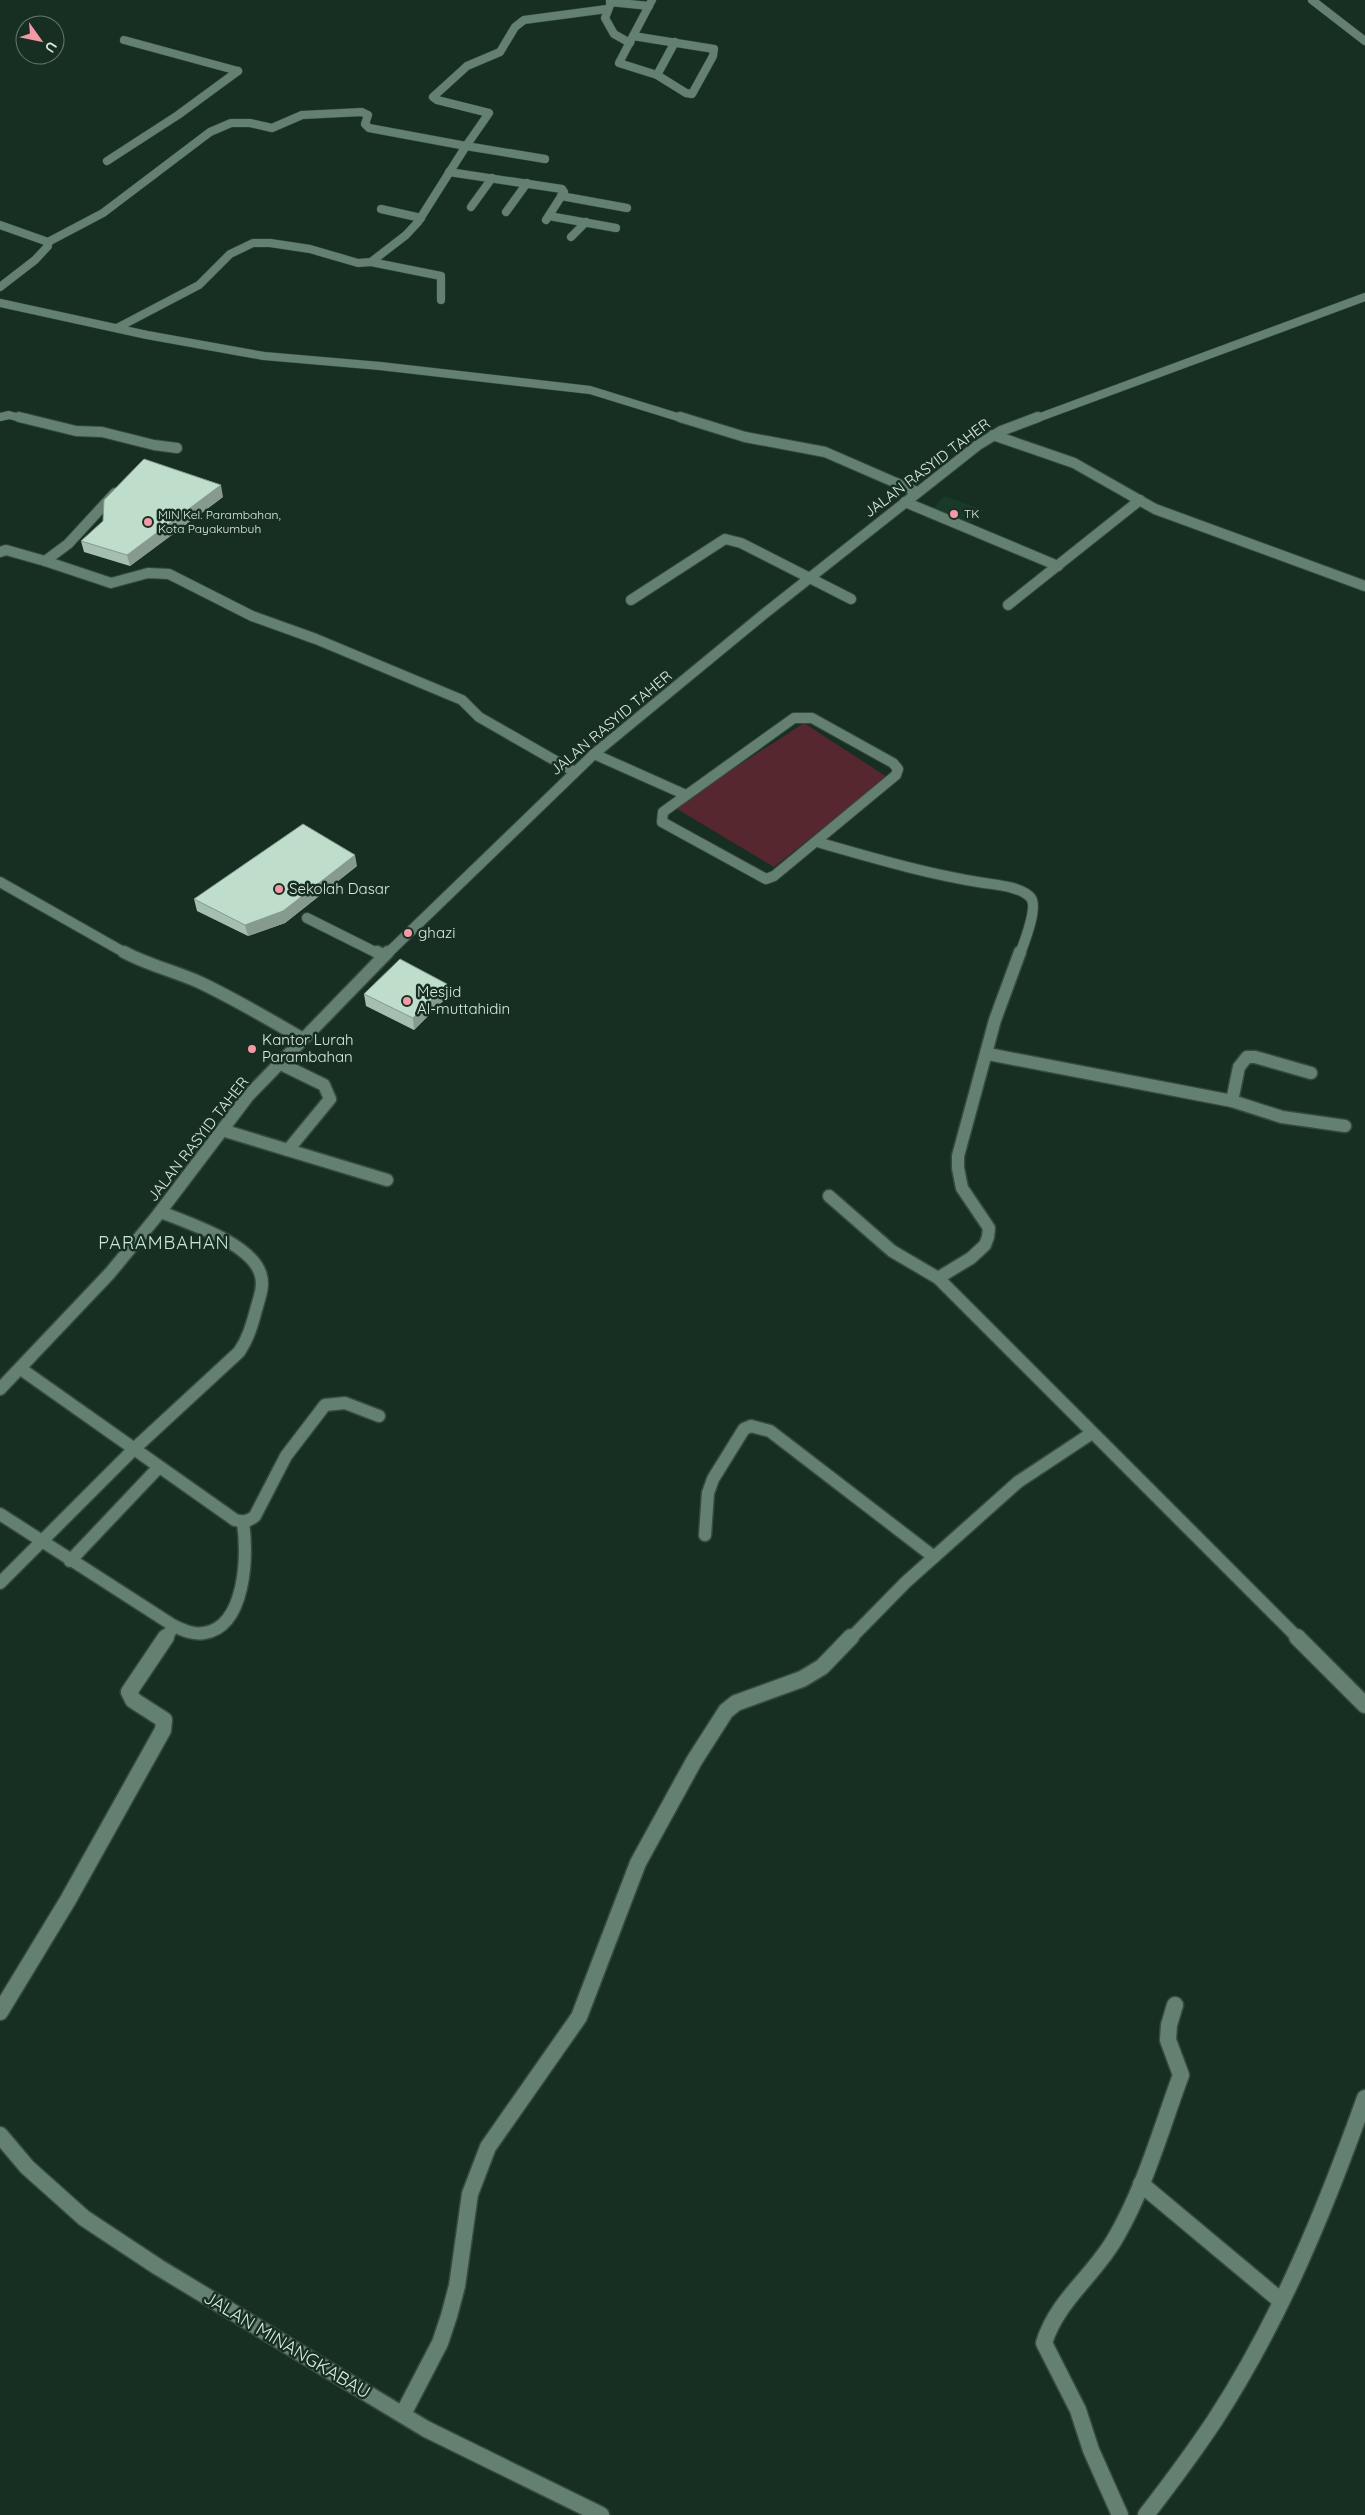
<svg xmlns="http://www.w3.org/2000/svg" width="1365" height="2515" font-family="Quicksand,sans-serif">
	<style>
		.built { fill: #193a29 }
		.green { fill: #56272f }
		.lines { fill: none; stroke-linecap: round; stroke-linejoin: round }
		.minor-far3-casing { stroke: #364a3f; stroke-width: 9 }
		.minor-far2-casing { stroke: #364a3f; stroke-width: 12 }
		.minor-far1-casing { stroke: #364a3f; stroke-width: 15 }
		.minor-casing { stroke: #364a3f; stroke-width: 19 }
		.tertiary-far2-casing { stroke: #364a3f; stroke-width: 9 }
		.tertiary-far1-casing { stroke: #364a3f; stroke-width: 12 }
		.tertiary-casing { stroke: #364a3f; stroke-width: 15 }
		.minor-far3 { stroke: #648070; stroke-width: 8 }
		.minor-far2 { stroke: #648070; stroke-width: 10 }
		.minor-far1 { stroke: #648070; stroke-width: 12 }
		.minor { stroke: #648070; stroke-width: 16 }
		.tertiary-far2 { stroke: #648070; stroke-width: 8 }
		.tertiary-far1 { stroke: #648070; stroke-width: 10 }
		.tertiary { stroke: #648070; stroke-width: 12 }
		.wall { fill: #a4beaf }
		.shaded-wall { fill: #869b8e }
		.building { fill: #bfddcb; stroke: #869b8e }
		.poi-dot { fill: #f49aa6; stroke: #172f22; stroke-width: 2 }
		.labels { text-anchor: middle; stroke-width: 5; stroke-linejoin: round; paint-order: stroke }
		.far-poi-label { font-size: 12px; fill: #dcebe2; stroke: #172f22; text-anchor: start }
		.street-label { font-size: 15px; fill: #dcebe2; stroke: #172f22 }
		.poi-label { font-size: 15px; fill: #dcebe2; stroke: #172f22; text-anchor: start }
		.quarter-label { font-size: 18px; letter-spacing: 1px; fill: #cae8d6; stroke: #172f22 }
		.near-street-label { font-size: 18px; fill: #dcebe2; stroke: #172f22 }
	</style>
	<rect width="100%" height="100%" fill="#172f22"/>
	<polygon class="built" points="944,496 983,510 964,529 925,518"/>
	<polygon class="green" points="804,723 887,777 774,867 674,807"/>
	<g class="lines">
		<defs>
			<g id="minor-far3">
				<polyline points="610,0 610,2 649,6"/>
				<polyline points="612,0 605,18 614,34 630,43"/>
				<polygon points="633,36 714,49 713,56 692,94 686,93 657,75 619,63"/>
				<polyline points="633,36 652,0"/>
				<polyline points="124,40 238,71"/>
				<polyline points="657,75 675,42"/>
				<polyline points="545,159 466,146 489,113 437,100 433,97 467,66 500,52 515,27 524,20 607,9"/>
				<polyline points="107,161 178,115 238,71"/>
				<polyline points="449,172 562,189 564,192 546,220"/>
				<polyline points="561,196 627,208"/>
				<polyline points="471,207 492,178"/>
				<polyline points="381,209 421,218"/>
				<polyline points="506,212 527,183"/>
				<polyline points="549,216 616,228"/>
				<polyline points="0,225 48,242 48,246 35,260 0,287"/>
				<polyline points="571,237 586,222"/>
				<polyline points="48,242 103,213 210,132 231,123 250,123 272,128 302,115 362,112 368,115 365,124 369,128 466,146 418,222 406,235 371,262 358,263 310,249 270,243 253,243 230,254 199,285 117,328"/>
				<polyline points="371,262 441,276 441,300"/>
				<polyline points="0,303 147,335 264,356 380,366 590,390 684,419"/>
				<polyline points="0,417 9,415 24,419"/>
			</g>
			<g id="minor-far2">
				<polyline points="19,417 76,431 102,432 154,445 177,448"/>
				<polyline points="680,417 745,437 825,452 917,492"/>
				<polyline points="993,435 1074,463 1155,509 1365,586"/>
				<polyline points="905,502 1058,566"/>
				<polyline points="0,552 6,550 45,561 68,544 115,493"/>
				<polyline points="45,561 111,583 148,573 169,574 252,616 316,639 462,700 479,717 575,772"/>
				<polyline points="631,600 725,539 741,543 851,599"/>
				<polyline points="1008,605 1140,500"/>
				<polygon points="794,718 812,718 893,763 898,769 896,775 774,876 766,879 662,822 663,812"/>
				<polyline points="594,754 686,795"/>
				<path d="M817 842C873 858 927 874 984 883 998 885 1022 887 1031 898 1038 908 1024 943 1020 954"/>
				<polyline points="0,882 127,954"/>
				<polyline points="307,918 379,954"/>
			</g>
			<g id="minor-far1">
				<path d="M124 952C148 965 174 971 199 982 235 999 269 1019 303 1039"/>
				<polyline points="377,952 384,956"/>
				<polyline points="988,1054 1232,1101 1282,1117 1345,1126"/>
				<polyline points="279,1063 324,1085 330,1099 288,1150"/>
				<polyline points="1232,1101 1239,1067 1247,1057 1255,1057 1311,1073"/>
				<polyline points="222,1130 387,1180"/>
				<polyline points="829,1196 892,1251 938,1278 1299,1639"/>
				<polyline points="938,1278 971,1258 985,1245 988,1237 989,1228 962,1188 958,1168 958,1156 995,1020 1020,952"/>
				<path d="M21 1369 235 1520C243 1522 248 1522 255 1516L286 1456 325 1405 345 1403 379 1416"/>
				<path d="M0 1514 174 1626C183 1630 193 1635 204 1633 246 1627 248 1554 243 1523"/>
				<polyline points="705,1535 708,1493 713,1479 744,1429 751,1426 770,1431 934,1557"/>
				<polyline points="70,1561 159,1467"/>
				<path d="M0 1583 134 1449 239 1352C248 1339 252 1325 256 1310 259 1299 264 1287 261 1276 254 1244 188 1223 161 1212"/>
				<polyline points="165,1639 174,1626"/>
				<polyline points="850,1639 906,1582 1018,1482 1092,1433"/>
			</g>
			<g id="minor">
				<polyline points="1297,1637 1365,1705"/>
				<polyline points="0,2012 68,1900 163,1730 164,1720 133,1700 129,1692 166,1637"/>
				<polyline points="0,2135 27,2167 84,2218 158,2267 426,2429 601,2515"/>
				<polyline points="1141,2184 1281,2301"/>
				<polyline points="403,2414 440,2343 449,2316 457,2286 470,2194 488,2147 579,2017 638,1863 694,1761 726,1711 736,1703 802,1679 822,1667 851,1637"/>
				<path d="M1120 2515 1091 2450 1078 2410 1044 2343C1057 2300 1095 2275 1116 2237 1145 2187 1161 2129 1181 2075L1168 2040 1169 2025 1175 2005"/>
				<path d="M1146 2515C1170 2484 1193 2453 1215 2420 1280 2320 1325 2210 1365 2098"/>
			</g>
			<g id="tertiary-far2">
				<polyline points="1312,0 1365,41"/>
				<polyline points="1035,419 1365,297"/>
			</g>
			<polyline id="tertiary-far1" points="387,954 594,754 764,614 978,445 1001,431 1038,417"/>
			<polyline id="tertiary" points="0,1389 110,1273 157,1216 248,1096 388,952"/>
		</defs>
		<use href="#minor-far3" class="minor-far3-casing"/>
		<use href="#minor-far2" class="minor-far2-casing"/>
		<use href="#minor-far1" class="minor-far1-casing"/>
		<use href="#minor" class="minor-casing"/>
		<use href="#tertiary-far2" class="tertiary-far2-casing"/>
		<use href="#tertiary-far1" class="tertiary-far1-casing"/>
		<use href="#tertiary" class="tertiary-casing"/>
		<use href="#minor-far3" class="minor-far3"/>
		<use href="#minor-far2" class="minor-far2"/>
		<use href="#minor-far1" class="minor-far1"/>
		<use href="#minor" class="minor"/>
		<use href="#tertiary-far2" class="tertiary-far2"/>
		<use href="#tertiary-far1" class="tertiary-far1"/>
		<use href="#tertiary" class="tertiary"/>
	</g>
	<g class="wall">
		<polygon points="223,497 130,566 84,552 81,541"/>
		<polygon points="357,866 285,923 248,936 197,911 194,899"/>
		<polygon points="447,984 448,996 414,1030 366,1006 364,994"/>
	</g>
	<g class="shaded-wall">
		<polygon points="221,485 223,497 130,566 127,555"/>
		<polygon points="355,855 357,866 285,923 248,936 245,925"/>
		<polygon points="447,984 448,996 414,1030 413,1018"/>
	</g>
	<g class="building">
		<polygon points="144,459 221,485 127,555 81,541 103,521 104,500"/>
		<polygon points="303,824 355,855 283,911 245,925 194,899"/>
		<polygon points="400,959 447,984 413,1018 364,994"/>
	</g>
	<g class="poi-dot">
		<circle cx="954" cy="514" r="5"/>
		<circle cx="148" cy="522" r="5"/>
		<circle cx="279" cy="889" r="5"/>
		<circle cx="408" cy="933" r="5"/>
		<circle cx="407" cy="1001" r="5"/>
		<circle cx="252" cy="1049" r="5"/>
	</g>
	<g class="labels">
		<g class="far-poi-label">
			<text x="964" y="518">TK</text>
			<text x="158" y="519">MIN Kel. Parambahan,<tspan x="158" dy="14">Kota Payakumbuh</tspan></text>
		</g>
		<g class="street-label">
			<text transform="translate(927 468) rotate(-37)" y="5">JALAN RASYID TAHER</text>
			<text transform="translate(611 723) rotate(-40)" y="5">JALAN RASYID TAHER</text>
			<text transform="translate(198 1139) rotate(-52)" y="5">JALAN RASYID TAHER</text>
		</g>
		<g class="poi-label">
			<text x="289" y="894">Sekolah Dasar</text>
			<text x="418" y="938">ghazi</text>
			<text x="417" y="997">Mesjid<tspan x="417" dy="17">Al-muttahidin</tspan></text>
			<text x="262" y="1045">Kantor Lurah<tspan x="262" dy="17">Parambahan</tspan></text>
		</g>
		<g class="quarter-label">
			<text x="164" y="1249">PARAMBAHAN</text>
		</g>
		<g class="near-street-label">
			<text transform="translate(287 2345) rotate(31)" y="6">JALAN MINANGKABAU</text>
		</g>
	</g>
	<g transform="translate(40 40) rotate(123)"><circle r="24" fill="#172f22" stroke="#667a6f"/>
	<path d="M0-4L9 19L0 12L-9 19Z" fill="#f49aa6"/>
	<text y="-8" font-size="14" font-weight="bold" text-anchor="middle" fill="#dcebe2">U</text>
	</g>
</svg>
